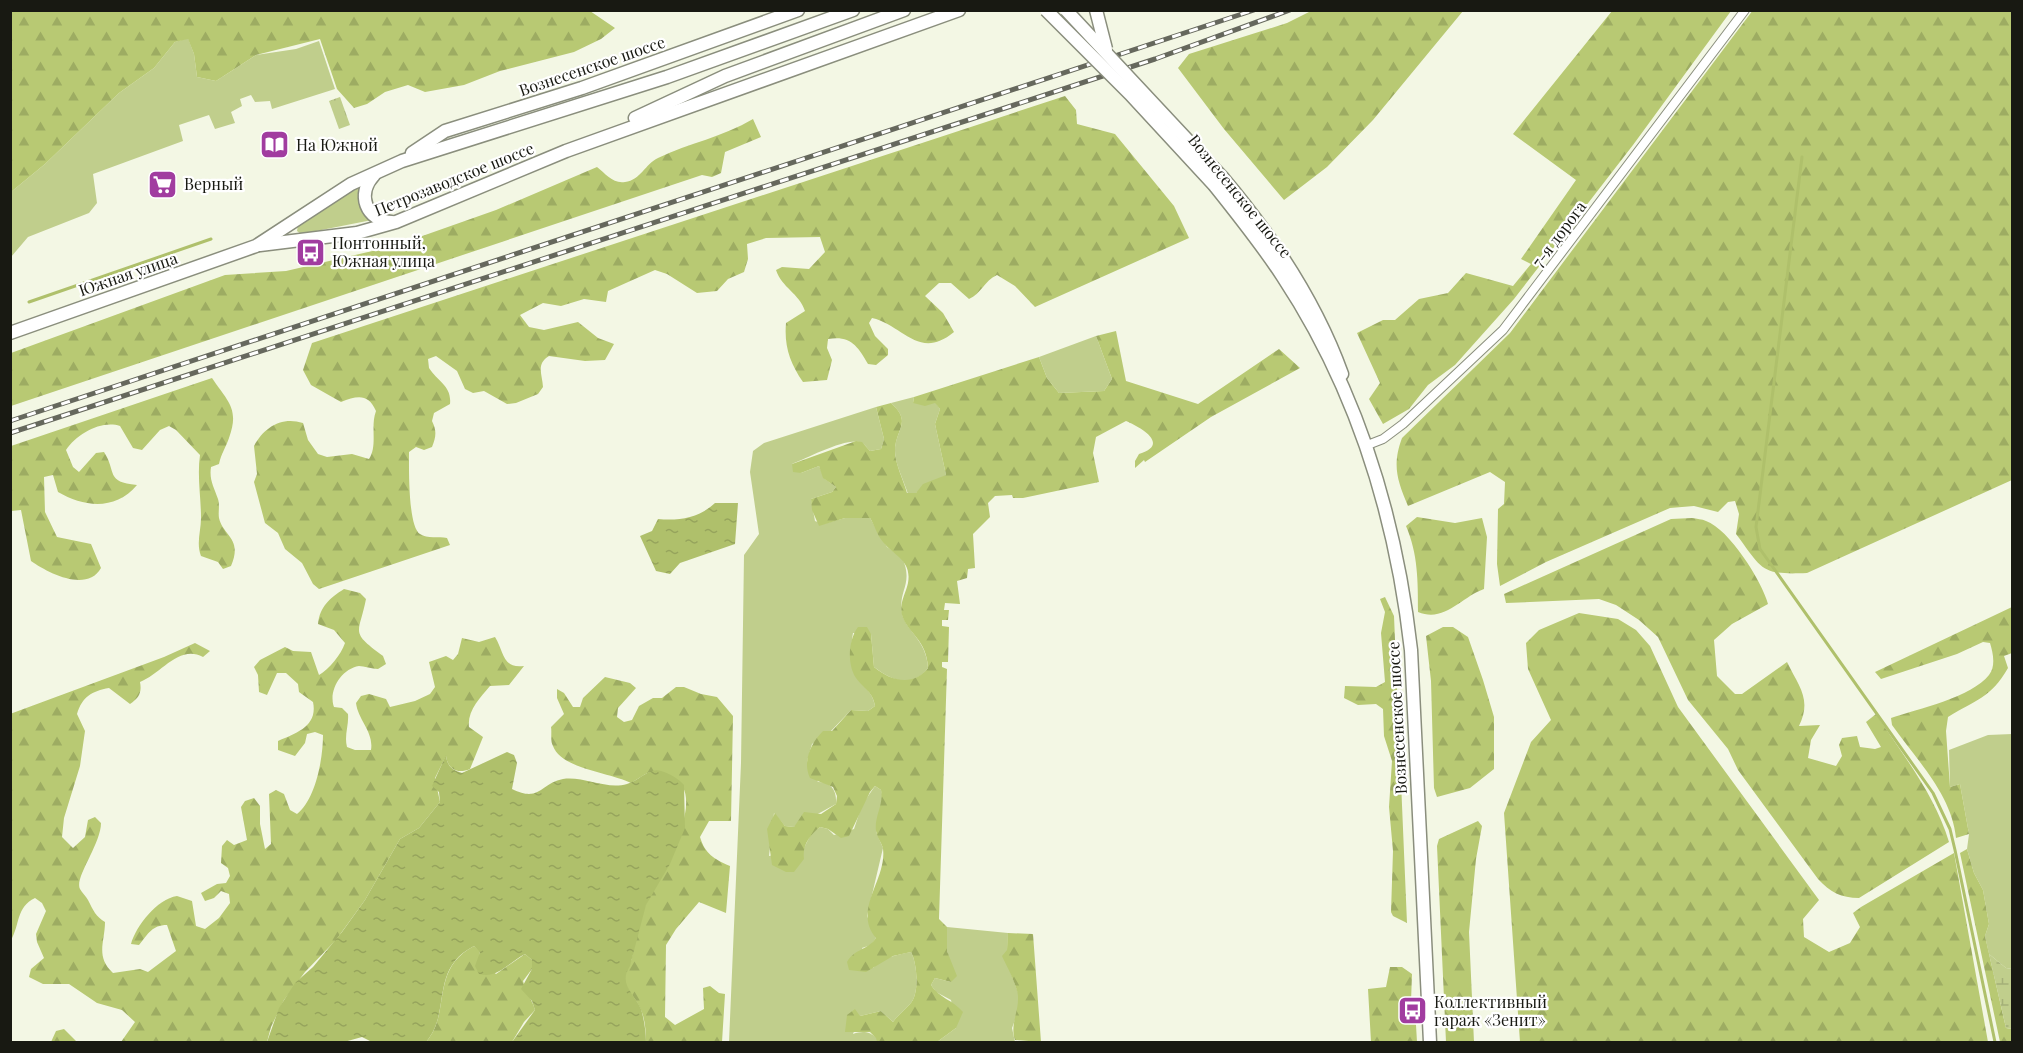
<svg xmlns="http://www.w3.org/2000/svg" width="2023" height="1053" font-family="'Playfair Display',serif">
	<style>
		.green { fill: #c0ce8c }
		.forest { fill: url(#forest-firs) }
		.wetland { fill: url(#wetland-marsh) }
		.park { fill: url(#park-tufts) }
		.water { fill: url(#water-ripples) }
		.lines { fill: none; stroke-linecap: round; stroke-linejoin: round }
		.stream { stroke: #afc06b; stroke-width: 3 }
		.minor-casing { stroke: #8a8e7d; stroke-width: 10 }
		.primary-casing { stroke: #8a8e7d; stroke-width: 15 }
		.minor { stroke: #fff; stroke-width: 8 }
		.primary { stroke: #fff; stroke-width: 12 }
		.rail-casing { stroke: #66685d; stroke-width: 5 }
		.rail { stroke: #fff; stroke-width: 3; stroke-dasharray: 9; stroke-linecap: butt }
		.primary-bridge-casing { stroke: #8a8e7d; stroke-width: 15; stroke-linecap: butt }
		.primary-bridge { stroke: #fff; stroke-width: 12 }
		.labels { text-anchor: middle; stroke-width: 4.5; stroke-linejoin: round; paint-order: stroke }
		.street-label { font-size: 16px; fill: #181912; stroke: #fff }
		.poi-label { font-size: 16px; fill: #181912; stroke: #fff; text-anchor: start }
	</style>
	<defs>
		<pattern id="forest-firs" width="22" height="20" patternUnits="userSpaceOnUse" patternTransform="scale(1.5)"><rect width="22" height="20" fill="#b8c973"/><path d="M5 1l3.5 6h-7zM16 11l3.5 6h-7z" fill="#9dac62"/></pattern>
		<pattern id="wetland-marsh" width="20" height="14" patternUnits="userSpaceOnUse" patternTransform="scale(1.5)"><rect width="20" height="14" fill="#c0ce8c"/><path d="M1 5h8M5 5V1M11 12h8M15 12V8" fill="none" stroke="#a4b078"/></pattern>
		<pattern id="park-tufts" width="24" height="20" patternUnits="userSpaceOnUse" patternTransform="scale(1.5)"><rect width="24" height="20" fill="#c0ce8c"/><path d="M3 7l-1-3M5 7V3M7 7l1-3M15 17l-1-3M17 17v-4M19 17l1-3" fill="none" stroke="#a4b078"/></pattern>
		<pattern id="water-ripples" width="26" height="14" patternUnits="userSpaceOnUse" patternTransform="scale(1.5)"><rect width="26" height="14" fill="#afc06b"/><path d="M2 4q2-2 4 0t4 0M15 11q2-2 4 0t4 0" fill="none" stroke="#96a45c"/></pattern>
	</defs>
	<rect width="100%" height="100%" fill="#f3f7e4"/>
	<g class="green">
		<polygon points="188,38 194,54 197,77 216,81 256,55 296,49 319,41 335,89 272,109 270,101 255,102 251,95 240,99 242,106 231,112 235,123 215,129 209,115 179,125 183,141 93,174 97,203 89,213 28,237 11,257 11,192 45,164 119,93 154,68 175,42"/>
		<polygon points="361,186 372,220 301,234 297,231 298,225"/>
		<polygon points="1096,336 1112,379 1104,391 1059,393 1047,378 1039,357"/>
		<path d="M914 397 913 403 935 402 940 409 935 424 946 475 916 493 908 494C904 481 895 464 895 451 895 429 913 423 891 403Z"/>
		<path d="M876 407 884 439 881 449 870 451C867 448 864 443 860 442 845 438 807 458 792 464L801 473 819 466 825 479 836 487 832 492 811 499 815 521 823 524 845 518H870L887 547 902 557C914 585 898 589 902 613 904 629 927 640 928 668 912 689 892 681 874 667L871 634 853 633C850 650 851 671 863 685 870 693 873 696 875 706L868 711 851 710 831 731 812 744 807 761 818 782C831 782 837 790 836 804L794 827 785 826 774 813 769 856 803 850 811 834 820 827 828 829 834 835 854 829 862 805 875 786 881 790 883 798 876 832 883 848 867 916 876 938 871 945 862 948 873 968C883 957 897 955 911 952 917 963 920 994 910 1004 904 1011 898 1015 893 1022L881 1011 860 1016 853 1034C863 1031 868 1031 877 1038V1042H729L741 763 744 555 759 534 750 472 753 451 764 443Z"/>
		<polygon points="2012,734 2012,969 2006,968 1989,954 1985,936 1989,924 1983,890 1974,873 1967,849 1969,834 1960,784 1950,787 1949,750 1988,735"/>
		<polygon points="947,927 1008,933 1007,963 1019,995 1018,1012 1012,1028 1015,1042 937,1042 956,1028 951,1000 936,992 931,985 935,978 951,982 952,968 947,951"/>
	</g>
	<g class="forest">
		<polygon points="1313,10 1463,11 1373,120 1327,167 1284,200 1224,129 1178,68 1189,54 1287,23"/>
		<path d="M1753 10 2012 11V480L1807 573C1760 575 1763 570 1736 534L1739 514 1735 501 1728 502 1718 512 1694 506 1670 508 1546 562 1500 586 1497 564 1498 509 1504 504 1505 482 1490 472 1408 506C1397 480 1392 465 1402 438L1510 333Z"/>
		<polygon points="590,11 615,28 601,39 574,52 500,71 464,85 425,92 408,85 385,92 367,104 354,108 337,89 320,39 256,55 216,81 197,77 194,54 188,39 175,42 154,68 119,93 45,164 11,192 11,11"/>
		<polygon points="1612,11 1731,11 1633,145 1514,299 1455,365 1428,385 1409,409 1383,424 1369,399 1380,383 1357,333 1383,320 1395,320 1419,299 1448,293 1466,273 1513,286 1531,264 1521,259 1576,180 1513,134"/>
		<path d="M1065 96 1076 110 1077 124 1115 134 1174 206 1189 238 1035 307 1015 286 997 275C984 281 981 294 969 299L951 283H939L925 296 943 313 954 332C919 361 903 325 872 318L869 323 875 336 888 349V355L876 365 868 364C858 346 850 335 828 339L827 348 832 360 827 380 803 382C790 363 784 346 786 323L805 311C799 293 782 288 776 270L782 267 809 269 825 252 820 237 766 238 747 244 748 259 744 272 728 279 717 291 697 293 667 274 655 270 608 291 606 302 584 299 561 306 543 303 520 315 529 327 544 330 578 322 598 338 614 344 605 360 585 361 549 356C536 364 542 373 543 387L538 394 516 403 507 404 484 391 473 393 465 389 457 371 436 356 428 359 429 368C438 382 452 386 450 404L434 413 432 421C437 431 436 437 432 447L424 450 416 447 409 452C409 468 408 527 420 534 427 539 439 536 447 538L450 545 319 589 313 584 302 563 285 549 278 533 265 523 254 482 257 474 254 446C264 427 282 416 303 423L308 440 318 454 327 457 352 454 369 459C378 445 370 427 376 411 368 393 357 396 341 402L311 385 303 370 312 343Z"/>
		<path d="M753 119 761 137 725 152 721 173 712 177 702 175 11 406V353L225 275 286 271 394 246 496 210 597 167C606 174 613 184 625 182 641 180 645 164 658 158 689 143 723 137 753 119Z"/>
		<path d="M1116 331 1126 381 1198 404 1279 349 1300 368 1211 417 1145 462 1144 460 1135 468V461L1139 454C1171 444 1140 427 1126 421L1096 437 1093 453 1099 482 1023 498H1013L1012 495 995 496 988 503 990 517 973 534 975 568 968 569 967 578 957 581 960 604 945 603 944 610H949L948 620H942V626L949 627 948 662H942V667L947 669 939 919 947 927V951L957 976 951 982 935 978 931 985C939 998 953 1000 963 1012L956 1028 937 1042H877L876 1038 870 1032H845L847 1015 855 1009 860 1016 881 1011 893 1022C898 1015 904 1011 910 1004 920 994 917 963 911 952L893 956 866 972 849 970 847 962C854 949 868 950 876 938 852 910 887 880 883 849 882 843 877 838 876 831 874 816 884 805 881 790L875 786 870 792 849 836 841 838 828 829 820 827C810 835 802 845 804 859L794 872H786L772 865 767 829 775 813 785 826 794 827 804 812 821 814 836 804 837 796 833 787 810 778C802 761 811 743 823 731H832L851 710 868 711 875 706C873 692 864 689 856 678 847 665 848 640 858 627H867L871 634 874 667C891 681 913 687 928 668 927 639 907 633 902 615 899 603 906 593 908 583 912 560 894 556 883 542 877 535 875 526 870 518H845L819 526 812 510 811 499 832 492 836 487 823 478 819 466 801 473 793 472 792 464 856 441 862 442 870 451 881 449 884 439 876 407 891 403C913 423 895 429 895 451 895 464 904 481 907 493H916L923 484 946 475 935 424 940 409 935 403 925 406 913 403 914 397 1039 357 1047 378 1059 393 1104 391 1112 379 1096 336Z"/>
		<path d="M212 378C227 401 240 408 229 438 226 447 221 454 219 464L211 467C209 480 214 487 218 499 220 505 218 512 219 518 223 536 243 538 231 566L223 569 218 562 201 556C196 543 201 531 201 518 201 497 197 476 200 455L176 430 169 426 160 430 142 450 133 448 120 426C101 420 77 434 66 450L73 467 79 472 96 453 104 452C117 472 105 482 137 485 115 511 84 507 58 492L53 475 44 477 45 512 57 537 91 544 101 568C87 593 48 573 31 561L21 510 11 511V446Z"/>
		<path d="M1417 517 1455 523 1482 518 1487 537 1484 589C1461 597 1445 623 1418 612 1418 581 1418 554 1406 526Z"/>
		<path d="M1692 518C1697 519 1702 519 1706 521 1729 529 1762 581 1768 604L1732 624 1714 640 1717 676 1735 694H1742L1787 662C1799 687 1812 699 1799 726L1820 725 1811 740 1808 758 1836 766 1842 756 1839 745 1842 738 1857 736 1860 747 1875 749 1881 747 1866 722 1876 714C1903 755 1935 795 1949 842L1859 898C1841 898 1830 892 1818 879L1738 770 1728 749 1688 700 1658 637 1639 620 1616 605 1599 599 1506 603 1504 594 1671 519Z"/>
		<path d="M344 589 360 593 366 599C359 635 349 631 383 656L386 664 378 669C372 669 364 666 359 666 341 669 328 691 334 707L342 708 348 714C349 726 344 735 347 747L355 750H371C374 732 358 720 356 703L361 696 369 694 386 699 390 707 415 701 430 694 435 687 429 662 446 656 453 660 458 654 462 638 479 642 495 637C504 651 502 669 524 666L509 685 490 686C480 698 467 711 469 727L483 737 470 769C458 774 448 770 446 756L435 778 440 802 419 828 400 839 365 900 336 940 305 972 284 1000 271 1027 267 1042H121L135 1022 122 1010 97 1003 69 984H43L29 977 31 969 44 958 37 942 36 934 46 911 42 903 35 898C16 907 20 925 11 940L10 714 164 657 195 643 210 651 203 657C179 644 161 674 140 682 142 693 139 698 130 704L109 688C92 691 82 697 77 714L85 731 80 766 64 818 62 837 73 848 85 837 88 820 95 817 101 823C101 844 74 878 80 889 82 893 86 896 88 900 93 910 96 917 105 922 105 942 95 956 113 973L140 969 148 972 176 951 167 925C152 925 148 934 139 945L131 944C136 926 157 899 177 896L192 901 196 926 205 929 219 918 230 903 229 894 221 891 214 898 205 901 201 893 217 884 226 883 230 876 228 868 221 863 222 846 227 840 234 845 247 840 241 807 245 801 254 798 260 806V824L265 849 271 844 269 794 276 790 284 794 290 810 297 814C316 799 323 758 323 735L315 732 307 734 305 743 295 756 278 750V741C297 733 318 726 313 702L299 692 298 684 286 673H277L267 695 259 692 258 675 254 667 260 660 285 647 293 651 311 652 319 675C329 669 341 655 345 643L334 630 318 624C320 606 330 598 344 589Z"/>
		<polygon points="1385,597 1394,616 1407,923 1393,916 1391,912 1393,851 1389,807 1392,761 1384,736 1383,709 1376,704 1358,705 1344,698 1345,686 1376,687 1385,682 1381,633 1385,612 1380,599"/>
		<path d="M2012 607V653L2004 656 2008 668C1991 698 1975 700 1948 717L1946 731 1950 787 1960 784 1969 834 1956 838C1952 795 1916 759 1892 725L1891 718C1918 709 1972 697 1989 675 1996 666 1993 653 1990 643L1983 642 1957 654 1881 679 1875 672Z"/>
		<polygon points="1579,613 1618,619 1636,630 1650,646 1678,707 1819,900 1803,919 1804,937 1829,952 1850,943 1860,927 1853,913 1861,907 1954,853 1988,1042 1520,1042 1504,813 1531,742 1551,720 1528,669 1526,643 1539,630"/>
		<polygon points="1443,627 1453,627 1468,637 1483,680 1494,717 1494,769 1470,788 1437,797 1434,788 1431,681 1426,636"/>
		<path d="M605 677 630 683 636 688 618 708 617 717 624 722 632 720 639 706 653 698H662L676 687H684L701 694 717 697 733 716 731 821H709L700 837C705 854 714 859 730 866L726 913 699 902 676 929 666 945 665 1017 675 1025 704 1009 703 988 710 986 719 993 725 994 722 1042H646C646 1031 645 1016 639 1006 635 997 621 985 625 974 626 968 631 964 632 957 636 941 638 924 644 908 656 882 712 795 672 777 651 767 650 772 631 783 612 773 561 769 553 746 550 741 552 733 551 727L564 714 557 698V689L564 693 573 707H580L583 698Z"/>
		<polygon points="1478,821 1482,826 1476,859 1469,932 1474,1042 1446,1042 1437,846 1439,839"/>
		<polygon points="1967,849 1974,873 1983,890 1989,924 1985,936 2006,1028 2012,1029 2012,1042 2000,1042 1960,853"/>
		<path d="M1008 933 1033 934 1041 1042 1015 1040C1010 1026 1018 1013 1018 999 1019 988 1006 965 1002 956L1007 950Z"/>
		<path d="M474 946 480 951 479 959 496 974 525 954 532 960V969L523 981C526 993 532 999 535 1010L524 1022 512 1042H426C452 1012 429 970 474 946Z"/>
		<polygon points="1390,967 1402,967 1412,974 1411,1002 1407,1007 1416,1025 1417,1042 1371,1042 1368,989 1386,987"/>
		<polygon points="64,1029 77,1042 51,1042 56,1031"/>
	</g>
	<polygon class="wetland" points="1989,954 2006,968 2012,969 2012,1029 2006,1028"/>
	<polygon class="park" points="340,97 350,125 339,129 329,101"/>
	<g class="water">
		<path d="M715 503H738L735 544 680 563 670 574 656 571 640 536 652 531 658 519C679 521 699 518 715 503Z"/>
		<path d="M507 752 514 755 517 763 512 789C540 803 541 783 563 779 584 776 606 790 627 784 639 781 649 767 661 771 669 773 679 779 684 785L685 828 670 864 646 905 630 966C618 984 634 993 641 1009 644 1019 646 1032 646 1042H512L535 1010 532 1001 521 989 532 969V960L525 954C509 962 498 979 479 974L475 966 480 952 474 946C429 969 452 1012 426 1042H372L362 1037 344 1042H267L279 1008 295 983 313 967 342 932 365 900 400 839 419 828 440 802 439 792 432 786 446 755C447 766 452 770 462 773Z"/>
	</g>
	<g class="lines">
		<g class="stream">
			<polyline points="1802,157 1756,527 1760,549 1933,793 1950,829 1955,850 1995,1042"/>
			<polyline points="29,302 211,239"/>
		</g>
		<defs>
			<polyline id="minor" points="1365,446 1383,439 1403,424 1503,330 1745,10"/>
			<g id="primary">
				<polyline points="635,118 725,76 904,10"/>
				<polyline points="412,153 445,131 582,88 798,10"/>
				<path d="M374 175C356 194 366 221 392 222"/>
				<path d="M1223 178C1272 236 1316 302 1342 374"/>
				<path d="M1215 186C1239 216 1263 246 1283 277 1357 389 1396 518 1411 650L1430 1042"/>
				<polyline points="260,245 357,233 396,222 566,151 959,10"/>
				<polyline points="10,333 256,246 351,184 402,161 667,77 853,10"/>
			</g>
		</defs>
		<use href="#minor" class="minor-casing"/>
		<use href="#primary" class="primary-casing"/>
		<use href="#minor" class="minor"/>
		<use href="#primary" class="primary"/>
		<defs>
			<g id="rail">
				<polyline points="10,421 1254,10"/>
				<polyline points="10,433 1155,59 1290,10"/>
			</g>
		</defs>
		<use href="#rail" class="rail-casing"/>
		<use href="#rail" class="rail"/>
		<defs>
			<g id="primary-bridge">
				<polyline points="1046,10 1130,94 1215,186"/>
				<polyline points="1066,10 1223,178"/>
				<polyline points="1096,10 1106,49"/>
			</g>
		</defs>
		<use href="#primary-bridge" class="primary-bridge-casing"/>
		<use href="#primary-bridge" class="primary-bridge"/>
	</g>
	<defs>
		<symbol id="library-square" viewBox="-11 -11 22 22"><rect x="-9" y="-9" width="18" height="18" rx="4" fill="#a13ca0" stroke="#fff"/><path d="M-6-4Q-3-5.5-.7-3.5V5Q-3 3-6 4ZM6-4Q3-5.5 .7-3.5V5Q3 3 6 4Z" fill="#fff"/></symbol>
		<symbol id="supermarket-square" viewBox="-11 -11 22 22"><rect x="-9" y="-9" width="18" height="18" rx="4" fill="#a13ca0" stroke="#fff"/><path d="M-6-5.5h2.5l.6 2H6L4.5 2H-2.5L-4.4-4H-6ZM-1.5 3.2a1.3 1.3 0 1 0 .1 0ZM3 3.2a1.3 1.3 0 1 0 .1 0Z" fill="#fff"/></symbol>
		<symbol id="bus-square" viewBox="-11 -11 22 22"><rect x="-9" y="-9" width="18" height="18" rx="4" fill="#a13ca0" stroke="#fff"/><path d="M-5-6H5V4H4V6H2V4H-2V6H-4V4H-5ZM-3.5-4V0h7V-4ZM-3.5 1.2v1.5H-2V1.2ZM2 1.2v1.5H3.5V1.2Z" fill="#fff"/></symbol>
	</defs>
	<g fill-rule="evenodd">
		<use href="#library-square" x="258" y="128" width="33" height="33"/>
		<use href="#supermarket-square" x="146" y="168" width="33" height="33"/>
		<use href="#bus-square" x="294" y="236" width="33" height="33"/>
		<use href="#bus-square" x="1396" y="994" width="33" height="33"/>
	</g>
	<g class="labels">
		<g class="street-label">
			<text transform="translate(592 66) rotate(-19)" y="6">Вознесенское шоссе</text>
			<text transform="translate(454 179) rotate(-22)" y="6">Петрозаводское шоссе</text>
			<text transform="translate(1240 196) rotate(51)" y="6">Вознесенское шоссе</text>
			<text transform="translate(1559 234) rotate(-53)" y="6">7-я дорога</text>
			<text transform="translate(128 274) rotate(-19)" y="6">Южная улица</text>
			<text transform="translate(1397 718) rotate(-93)" y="6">Вознесенское шоссе</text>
		</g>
		<g class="poi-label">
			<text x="296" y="151">На Южной</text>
			<text x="184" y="190">Верный</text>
			<text x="332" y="249">Понтонный,<tspan x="332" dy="18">Южная улица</tspan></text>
			<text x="1434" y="1008">Коллективный<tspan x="1434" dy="18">гараж «Зенит»</tspan></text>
		</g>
	</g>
	<rect width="2023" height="1053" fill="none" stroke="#181912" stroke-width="24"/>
</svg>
